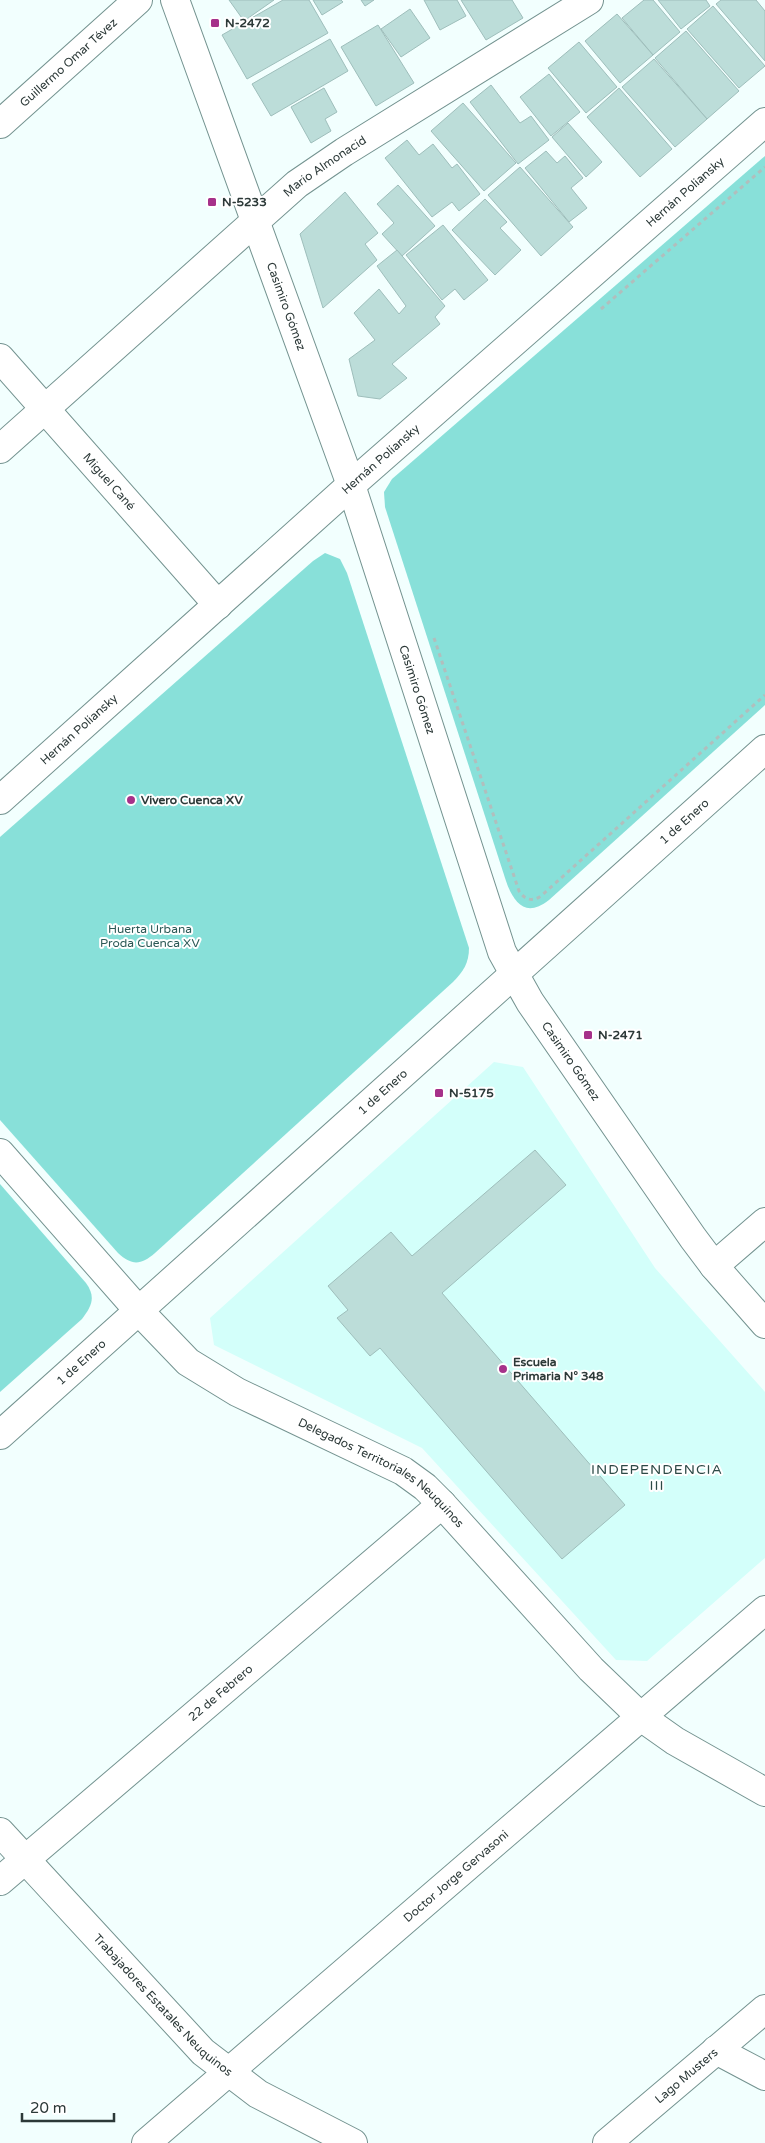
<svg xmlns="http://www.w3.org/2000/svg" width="765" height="2143" font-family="'Varela Round',sans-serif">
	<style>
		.built { fill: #d3fffa }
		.green { fill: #88e0d9 }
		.building { fill: #bcddd9; stroke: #9ebebb }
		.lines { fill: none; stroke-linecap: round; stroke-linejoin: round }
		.minor-casing { stroke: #749390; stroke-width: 30 }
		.secondary-casing { stroke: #749390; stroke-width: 30 }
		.primary-casing { stroke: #749390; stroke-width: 30 }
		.path { stroke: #b1bebd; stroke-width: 3; stroke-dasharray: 4 4; stroke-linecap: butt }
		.minor { stroke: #fff; stroke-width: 28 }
		.secondary { stroke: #fff; stroke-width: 28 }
		.primary { stroke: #fff; stroke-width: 28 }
		.poi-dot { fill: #a6318a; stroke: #fff; stroke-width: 2 }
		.labels { text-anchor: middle; stroke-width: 4; stroke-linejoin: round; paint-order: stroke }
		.poi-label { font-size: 12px; font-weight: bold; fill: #2c3938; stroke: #fff; text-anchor: start }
		.street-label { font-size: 12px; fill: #2c3938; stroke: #fff }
		.park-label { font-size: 12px; fill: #2b5956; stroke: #fff }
		.neighbourhood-label { font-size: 14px; letter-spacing: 1px; fill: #2d4a47; stroke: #fff }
	</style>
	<rect width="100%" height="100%" fill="#f2fffe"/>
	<polygon class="built" points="494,1062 523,1067 655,1268 765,1392 765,1558 647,1661 616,1660 422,1448 214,1345 210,1318"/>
	<g class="green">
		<path d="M765 156V705L549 900C526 918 514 904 506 881L385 507 384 492 392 479Z"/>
		<path d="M325 553 340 559 347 573 469 948C469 963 463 972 453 982L155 1253C141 1265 132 1266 118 1253L0 1120V837L313 561Z"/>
		<path d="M0 1184 86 1283C96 1297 92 1306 82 1319L0 1392Z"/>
	</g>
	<g class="building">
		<polygon points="229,0 274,0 244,21"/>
		<polygon points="283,0 309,0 328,33 247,79 222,35"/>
		<polygon points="313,0 341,0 343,2 322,15"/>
		<polygon points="361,0 374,0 365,6"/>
		<polygon points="424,0 457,0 466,16 440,30"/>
		<polygon points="461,0 512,0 523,18 486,40"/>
		<polygon points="644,0 653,0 680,32 653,55 622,18"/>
		<polygon points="658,0 706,0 710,6 681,29"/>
		<polygon points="721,0 756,0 765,11 765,61 716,4"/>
		<polygon points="713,6 765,66 739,88 687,29"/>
		<polygon points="410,9 430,38 401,57 381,29"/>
		<polygon points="617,14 653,55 620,83 585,41"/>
		<polygon points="378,25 414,83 376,106 341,47"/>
		<polygon points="686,31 739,91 707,119 655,58"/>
		<polygon points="330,39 348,71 271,116 252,84"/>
		<polygon points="579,42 617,87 586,113 548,68"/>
		<polygon points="654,59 707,119 675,147 622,87"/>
		<polygon points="549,74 580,112 551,136 520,97"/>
		<polygon points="491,85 520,123 531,116 549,140 518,164 470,102"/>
		<polygon points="324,88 337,112 325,119 331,131 311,143 291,107"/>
		<polygon points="619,88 672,149 640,177 587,117"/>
		<polygon points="463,103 516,163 484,191 431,131"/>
		<polygon points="568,123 602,162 586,177 552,137"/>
		<polygon points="407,140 419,155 433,144 452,168 457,164 480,194 459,211 452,202 432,217 385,158"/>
		<polygon points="546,151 557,163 565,156 583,178 571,188 587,208 569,222 525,168"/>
		<polygon points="520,167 573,227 541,256 488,195"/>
		<polygon points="398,185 435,226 402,256 382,234 394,223 377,204"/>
		<polygon points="345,192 378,233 365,244 377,260 323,308 300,234"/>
		<polygon points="485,199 507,222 500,228 521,250 495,275 452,230"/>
		<polygon points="443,225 488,280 464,300 455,289 442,300 406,255"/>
		<polygon points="397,250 445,306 435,317 440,324 392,364 407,378 380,399 358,396 349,359 375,340 354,313 379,289 399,314 406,306 377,266"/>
		<polygon points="535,1150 566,1185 442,1293 625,1505 562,1559 380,1348 370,1356 337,1318 348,1310 328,1286 391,1232 412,1256"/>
	</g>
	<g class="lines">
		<defs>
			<g id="minor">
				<path id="s1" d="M0 124 138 0"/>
				<path id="s2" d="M0 358 218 605"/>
				<path id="s3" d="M0 449 297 184 344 152 589 0"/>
				<path id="s4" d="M0 800 351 485 765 122"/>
				<path id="s5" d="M0 1153 139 1311 188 1362 237 1392 403 1471 425 1487 442 1504 591 1669 641 1717 675 1741 765 1792"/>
				<polyline points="714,1266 765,1222"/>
				<path id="s6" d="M0 1832 203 2052 258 2094 353 2143"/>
				<path id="s7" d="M0 1881 442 1504"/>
				<polyline points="716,2050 765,2076"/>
				<path id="s8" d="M146 2143 765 1610"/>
				<path id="s9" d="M607 2143 765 2009"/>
			</g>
			<g id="secondary">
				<path id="s10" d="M0 1435 765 749"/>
			</g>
			<g id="primary">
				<path id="s11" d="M175 0 351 485 502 952 530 1002 693 1238 714 1266 765 1324"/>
			</g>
		</defs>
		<use href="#minor" class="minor-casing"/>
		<use href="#secondary" class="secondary-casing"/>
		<use href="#primary" class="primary-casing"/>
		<g class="path">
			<polyline points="601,309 765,167"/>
			<path d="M434 638 519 891C525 900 532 902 541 896L765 695"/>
		</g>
		<use href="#minor" class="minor"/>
		<use href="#secondary" class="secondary"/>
		<use href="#primary" class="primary"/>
	</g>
	<g class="poi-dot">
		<rect x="210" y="18" width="10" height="10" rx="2.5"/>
		<rect x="207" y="197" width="10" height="10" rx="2.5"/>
		<circle cx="131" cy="800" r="5"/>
		<rect x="583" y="1030" width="10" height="10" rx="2.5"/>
		<rect x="434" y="1088" width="10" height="10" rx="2.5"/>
		<circle cx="503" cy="1369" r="5"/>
	</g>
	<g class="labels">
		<g class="poi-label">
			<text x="225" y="27">N-2472</text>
			<text x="222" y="206">N-5233</text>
			<text x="141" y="804">Vivero Cuenca XV</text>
			<text x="598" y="1039">N-2471</text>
			<text x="449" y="1097">N-5175</text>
			<text x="513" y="1366">Escuela<tspan x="513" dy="14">Primaria N° 348</tspan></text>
		</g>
		<g class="street-label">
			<text dy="4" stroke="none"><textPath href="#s1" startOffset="92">Guillermo Omar Tévez</textPath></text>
			<text dy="4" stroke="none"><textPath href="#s3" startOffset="431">Mario Almonacid</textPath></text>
			<text dy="4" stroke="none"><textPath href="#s4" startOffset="916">Hernán Poliansky</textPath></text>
			<text dy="4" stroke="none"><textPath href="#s11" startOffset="326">Casimiro Gómez</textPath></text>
			<text dy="4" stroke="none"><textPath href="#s4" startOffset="511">Hernán Poliansky</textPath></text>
			<text dy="4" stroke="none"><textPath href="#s2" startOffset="165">Miguel Cané</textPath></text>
			<text dy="4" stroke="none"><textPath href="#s11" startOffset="731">Casimiro Gómez</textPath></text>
			<text dy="4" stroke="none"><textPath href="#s4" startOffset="106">Hernán Poliansky</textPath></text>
			<text dy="4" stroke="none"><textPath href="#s10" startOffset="919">1 de Enero</textPath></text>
			<text dy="4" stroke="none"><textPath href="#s11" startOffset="1136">Casimiro Gómez</textPath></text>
			<text dy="4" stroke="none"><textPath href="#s10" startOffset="514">1 de Enero</textPath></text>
			<text dy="4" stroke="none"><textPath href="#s10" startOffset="109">1 de Enero</textPath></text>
			<text dy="4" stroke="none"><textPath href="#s5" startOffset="505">Delegados Territoriales Neuquinos</textPath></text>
			<text dy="4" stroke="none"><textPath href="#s7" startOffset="290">22 de Febrero</textPath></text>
			<text dy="4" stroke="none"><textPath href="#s8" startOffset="409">Doctor Jorge Gervasoni</textPath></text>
			<text dy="4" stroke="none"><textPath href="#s6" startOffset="238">Trabajadores Estatales Neuquinos</textPath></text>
			<text dy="4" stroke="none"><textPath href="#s9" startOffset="104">Lago Musters</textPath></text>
		</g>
		<g class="park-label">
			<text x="150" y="933">Huerta Urbana<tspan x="150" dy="14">Proda Cuenca XV</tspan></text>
		</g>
		<g class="neighbourhood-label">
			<text x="657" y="1474">INDEPENDENCIA<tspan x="657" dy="16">III</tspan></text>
		</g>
	</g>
	<path d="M22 2113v8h92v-8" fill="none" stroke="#2c3938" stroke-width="2.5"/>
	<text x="30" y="2113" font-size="15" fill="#2c3938" stroke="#ffffff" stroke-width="4" paint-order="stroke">20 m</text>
</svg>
